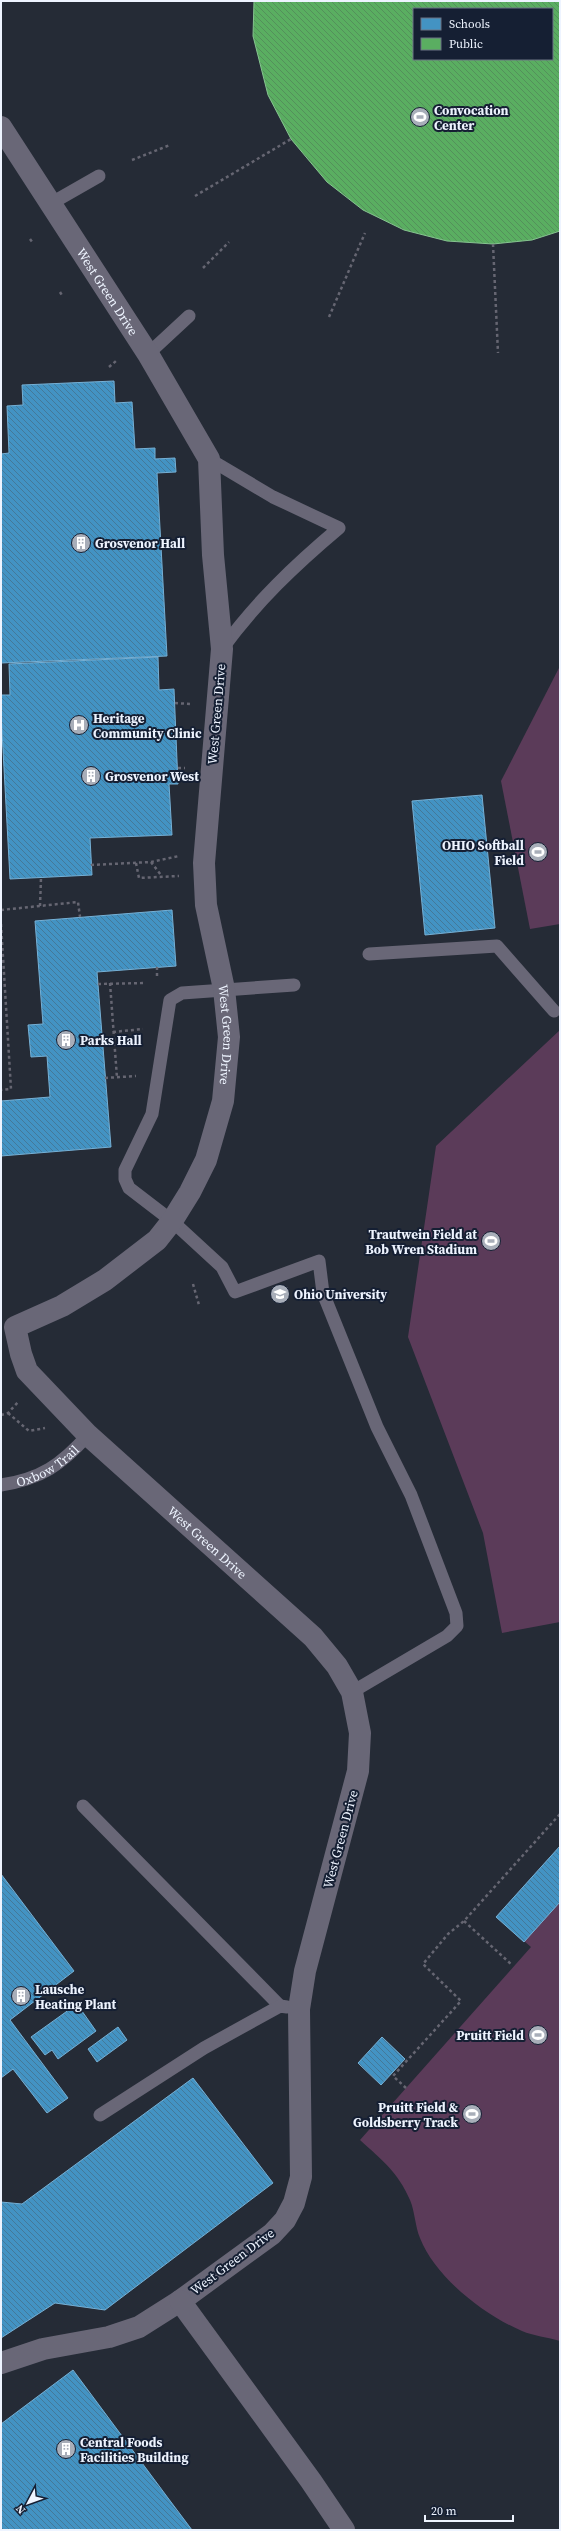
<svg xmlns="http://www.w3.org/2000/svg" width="561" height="2531" font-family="'Source Serif 4',serif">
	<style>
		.garden { fill: #5b3b59 }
		.schools { fill: url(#schools-back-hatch); stroke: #76b0d5 }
		.public { fill: url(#public-back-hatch); stroke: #86c390; fill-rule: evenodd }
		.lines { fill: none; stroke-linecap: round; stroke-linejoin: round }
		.path { stroke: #666672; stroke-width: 2.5; stroke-dasharray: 3 3; stroke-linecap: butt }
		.service { stroke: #696777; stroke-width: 13 }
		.minor { stroke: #696777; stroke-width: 22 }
		.labels { text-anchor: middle; stroke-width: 4; stroke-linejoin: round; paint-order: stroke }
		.poi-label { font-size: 13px; font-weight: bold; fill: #eef4ff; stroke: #151f33; text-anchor: start }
		.street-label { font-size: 13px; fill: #eef4ff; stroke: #151f33 }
	</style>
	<defs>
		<pattern id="schools-back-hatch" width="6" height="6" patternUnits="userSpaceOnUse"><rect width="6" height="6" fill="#4393c3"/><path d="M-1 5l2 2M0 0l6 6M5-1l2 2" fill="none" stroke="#447999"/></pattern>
		<pattern id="public-back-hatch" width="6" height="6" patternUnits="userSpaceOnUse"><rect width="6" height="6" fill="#5aae61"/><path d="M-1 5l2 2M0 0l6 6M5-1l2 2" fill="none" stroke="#54905b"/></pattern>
	</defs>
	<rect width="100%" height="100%" fill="#252b36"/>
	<g class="garden">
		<polygon points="560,666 560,924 530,929 501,781"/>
		<polygon points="560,1030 560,1622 502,1633 483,1533 408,1337 436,1146"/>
		<path d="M560 1846V2341C548 2337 533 2336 522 2331 484 2315 435 2277 420 2238 415 2226 415 2212 410 2200 398 2172 382 2160 360 2140L531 1947 496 1917Z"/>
	</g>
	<g class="schools">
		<polygon points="114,381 115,403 132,402 135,449 155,448 155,459 175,458 176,472 157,473 167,656 1,663 1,454 9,453 7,406 23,405 22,385"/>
		<polygon points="158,657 159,690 174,689 178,784 169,784 172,835 90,838 92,875 10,879 1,713 1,695 10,695 9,664"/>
		<polygon points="482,795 495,928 425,935 412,801"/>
		<polygon points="172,910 176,966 97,972 111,1147 1,1156 1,1101 50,1097 47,1056 31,1057 28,1025 43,1024 35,921"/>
		<polygon points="560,1846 560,1902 524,1942 496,1917"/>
		<polygon points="1,1874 74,1971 10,2020 68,2098 47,2113 13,2069 1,2078"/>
		<polygon points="77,2004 96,2031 58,2059 52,2050 45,2055 31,2037"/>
		<polygon points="118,2027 127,2040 97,2062 88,2049"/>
		<polygon points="382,2037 405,2059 381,2085 358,2063"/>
		<polygon points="193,2078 273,2183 105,2310 55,2303 1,2338 1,2202 22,2204"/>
		<polygon points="73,2370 168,2498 192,2530 1,2530 1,2424"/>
	</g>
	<path class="public" d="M254 1H560V231L532 240 493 244 447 241 404 230 363 210 327 182 291 139 268 95 253 36ZM414 9H552V59H414Z"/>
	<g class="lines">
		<g class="path">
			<polyline points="132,160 170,145"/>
			<polyline points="195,196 291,139"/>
			<polyline points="30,239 33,243"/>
			<polyline points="493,244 498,353"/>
			<polyline points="203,268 229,242"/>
			<polyline points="60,292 63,297"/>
			<polyline points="329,317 365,233"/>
			<polyline points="109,367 116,361"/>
			<polyline points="175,703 190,704"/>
			<polyline points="178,768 185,768"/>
			<polyline points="151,862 161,875"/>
			<polyline points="136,863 139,878 179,876"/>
			<polyline points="91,865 151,862 179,856"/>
			<polyline points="40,906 41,878"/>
			<polyline points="1,910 78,902 80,917"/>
			<polyline points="1,924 11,1089 1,1090"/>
			<polyline points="157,976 157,967"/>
			<polyline points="110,983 117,1078"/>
			<polyline points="98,984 146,983"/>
			<polyline points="113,1032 143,1029"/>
			<polyline points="105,1078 136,1076"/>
			<polyline points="193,1284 199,1305"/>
			<polyline points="8,1413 29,1431 45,1428"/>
			<polyline points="1,1415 8,1413 19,1401"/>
			<polyline points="464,1921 512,1965"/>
			<polyline points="406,2088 393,2076 461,2001 423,1964 448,1934 464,1921 560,1814"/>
		</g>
		<g class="service">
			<polyline points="50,204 99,176"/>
			<polyline points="148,354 189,316"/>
			<path d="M209 459 273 497 339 528C295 565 256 602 222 649"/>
			<polyline points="369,954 497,946 554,1011"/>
			<polyline points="294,985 182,993 170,1000 152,1114 125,1170 125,1179 129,1188 172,1221 222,1267 235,1292 319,1261 323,1293 377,1427 411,1495 456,1613 457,1626 447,1636 352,1692"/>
			<path id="s1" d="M1 1485C41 1479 61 1465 88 1435"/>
			<polyline points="83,1806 280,2006"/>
			<polyline points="100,2115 204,2048 280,2006 287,2007"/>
		</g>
		<g class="minor">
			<path id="s2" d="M1 127 148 354 209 459 213 555 222 649 204 863 206 905 224 989 229 1037 223 1101 206 1160 190 1192 172 1221 157 1240 105 1280 62 1306 15 1327 21 1354 27 1371 88 1435 313 1637 337 1666 352 1692 360 1733 358 1771 305 1971 299 2009 301 2177 294 2203 285 2220 272 2234 180 2301 139 2327 109 2337 43 2349 1 2363"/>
			<polyline points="180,2301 311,2481 344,2530"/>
		</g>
	</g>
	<defs>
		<symbol id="stadium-disc" viewBox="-11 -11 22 22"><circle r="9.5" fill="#a8aeb9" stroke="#151f33"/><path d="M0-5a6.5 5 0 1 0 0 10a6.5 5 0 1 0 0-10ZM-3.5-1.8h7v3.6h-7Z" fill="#fff"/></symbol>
		<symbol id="building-disc" viewBox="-11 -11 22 22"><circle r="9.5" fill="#a8aeb9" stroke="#151f33"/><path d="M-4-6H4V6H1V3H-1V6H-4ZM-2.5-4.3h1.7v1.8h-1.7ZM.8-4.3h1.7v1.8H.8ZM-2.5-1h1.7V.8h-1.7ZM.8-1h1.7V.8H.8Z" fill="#fff"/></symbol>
		<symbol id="hospital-disc" viewBox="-11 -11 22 22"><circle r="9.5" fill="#a8aeb9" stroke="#151f33"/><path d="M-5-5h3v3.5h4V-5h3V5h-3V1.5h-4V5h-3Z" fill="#fff"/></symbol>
		<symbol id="university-disc" viewBox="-11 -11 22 22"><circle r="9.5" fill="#a8aeb9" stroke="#151f33"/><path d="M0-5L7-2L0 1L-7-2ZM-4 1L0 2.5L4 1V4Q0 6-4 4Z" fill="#fff"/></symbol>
	</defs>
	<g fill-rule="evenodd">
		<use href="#stadium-disc" x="409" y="106" width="22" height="22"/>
		<use href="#building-disc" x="70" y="532" width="22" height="22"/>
		<use href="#hospital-disc" x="68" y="714" width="22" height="22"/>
		<use href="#building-disc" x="80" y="765" width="22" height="22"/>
		<use href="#stadium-disc" x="527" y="841" width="22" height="22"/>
		<use href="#building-disc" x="55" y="1029" width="22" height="22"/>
		<use href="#stadium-disc" x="480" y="1230" width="22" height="22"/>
		<use href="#university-disc" x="269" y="1283" width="22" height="22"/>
		<use href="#building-disc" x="10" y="1985" width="22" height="22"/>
		<use href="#stadium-disc" x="527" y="2024" width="22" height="22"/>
		<use href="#stadium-disc" x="461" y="2103" width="22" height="22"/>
		<use href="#building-disc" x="55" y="2438" width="22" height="22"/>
	</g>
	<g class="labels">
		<g class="poi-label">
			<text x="434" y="115">Convocation<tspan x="434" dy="15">Center</tspan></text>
			<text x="95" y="548">Grosvenor Hall</text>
			<text x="93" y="723">Heritage<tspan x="93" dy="15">Community Clinic</tspan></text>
			<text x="105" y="781">Grosvenor West</text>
			<text x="524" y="850" text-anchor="end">OHIO Softball<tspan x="524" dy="15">Field</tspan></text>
			<text x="80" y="1045">Parks Hall</text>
			<text x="477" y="1239" text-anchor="end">Trautwein Field at<tspan x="477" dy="15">Bob Wren Stadium</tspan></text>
			<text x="294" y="1299">Ohio University</text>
			<text x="35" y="1994">Lausche<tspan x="35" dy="15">Heating Plant</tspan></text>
			<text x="524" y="2040" text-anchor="end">Pruitt Field</text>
			<text x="458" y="2112" text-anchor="end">Pruitt Field &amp;<tspan x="458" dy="15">Goldsberry Track</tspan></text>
			<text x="80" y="2447">Central Foods<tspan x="80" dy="15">Facilities Building</tspan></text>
		</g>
		<g class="street-label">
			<text dy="5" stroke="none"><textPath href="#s2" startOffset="196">West Green Drive</textPath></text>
			<text transform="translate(216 714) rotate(-85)" y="5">West Green Drive</text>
			<text dy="5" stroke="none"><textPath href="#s2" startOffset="971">West Green Drive</textPath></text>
			<text dy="5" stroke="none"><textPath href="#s1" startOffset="51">Oxbow Trail</textPath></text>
			<text dy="5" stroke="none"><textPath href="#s2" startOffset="1655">West Green Drive</textPath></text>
			<text transform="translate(340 1839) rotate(-75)" y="5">West Green Drive</text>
			<text transform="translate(232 2261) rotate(-37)" y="5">West Green Drive</text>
		</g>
	</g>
	<rect width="561" height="2531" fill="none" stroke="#eef4ff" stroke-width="4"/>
	<rect x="413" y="8" width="140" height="52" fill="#151f33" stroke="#6c7485"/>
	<rect x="421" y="18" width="20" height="12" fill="#4393c3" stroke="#6c7485"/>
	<text x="449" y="28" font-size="12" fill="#eef4ff">Schools</text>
	<rect x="421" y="38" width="20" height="12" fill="#5aae61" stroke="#6c7485"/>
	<text x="449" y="48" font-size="12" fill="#eef4ff">Public</text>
	<g transform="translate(28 2503) rotate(229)" stroke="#151f33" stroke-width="3" paint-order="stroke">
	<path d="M0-3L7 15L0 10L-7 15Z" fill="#eef4ff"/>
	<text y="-6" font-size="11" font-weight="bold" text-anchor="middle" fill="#eef4ff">N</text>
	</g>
	<path d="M425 2515v6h88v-6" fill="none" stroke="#eef4ff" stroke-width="2"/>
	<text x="431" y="2515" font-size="12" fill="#eef4ff" stroke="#151f33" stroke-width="3" paint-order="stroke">20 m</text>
</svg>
